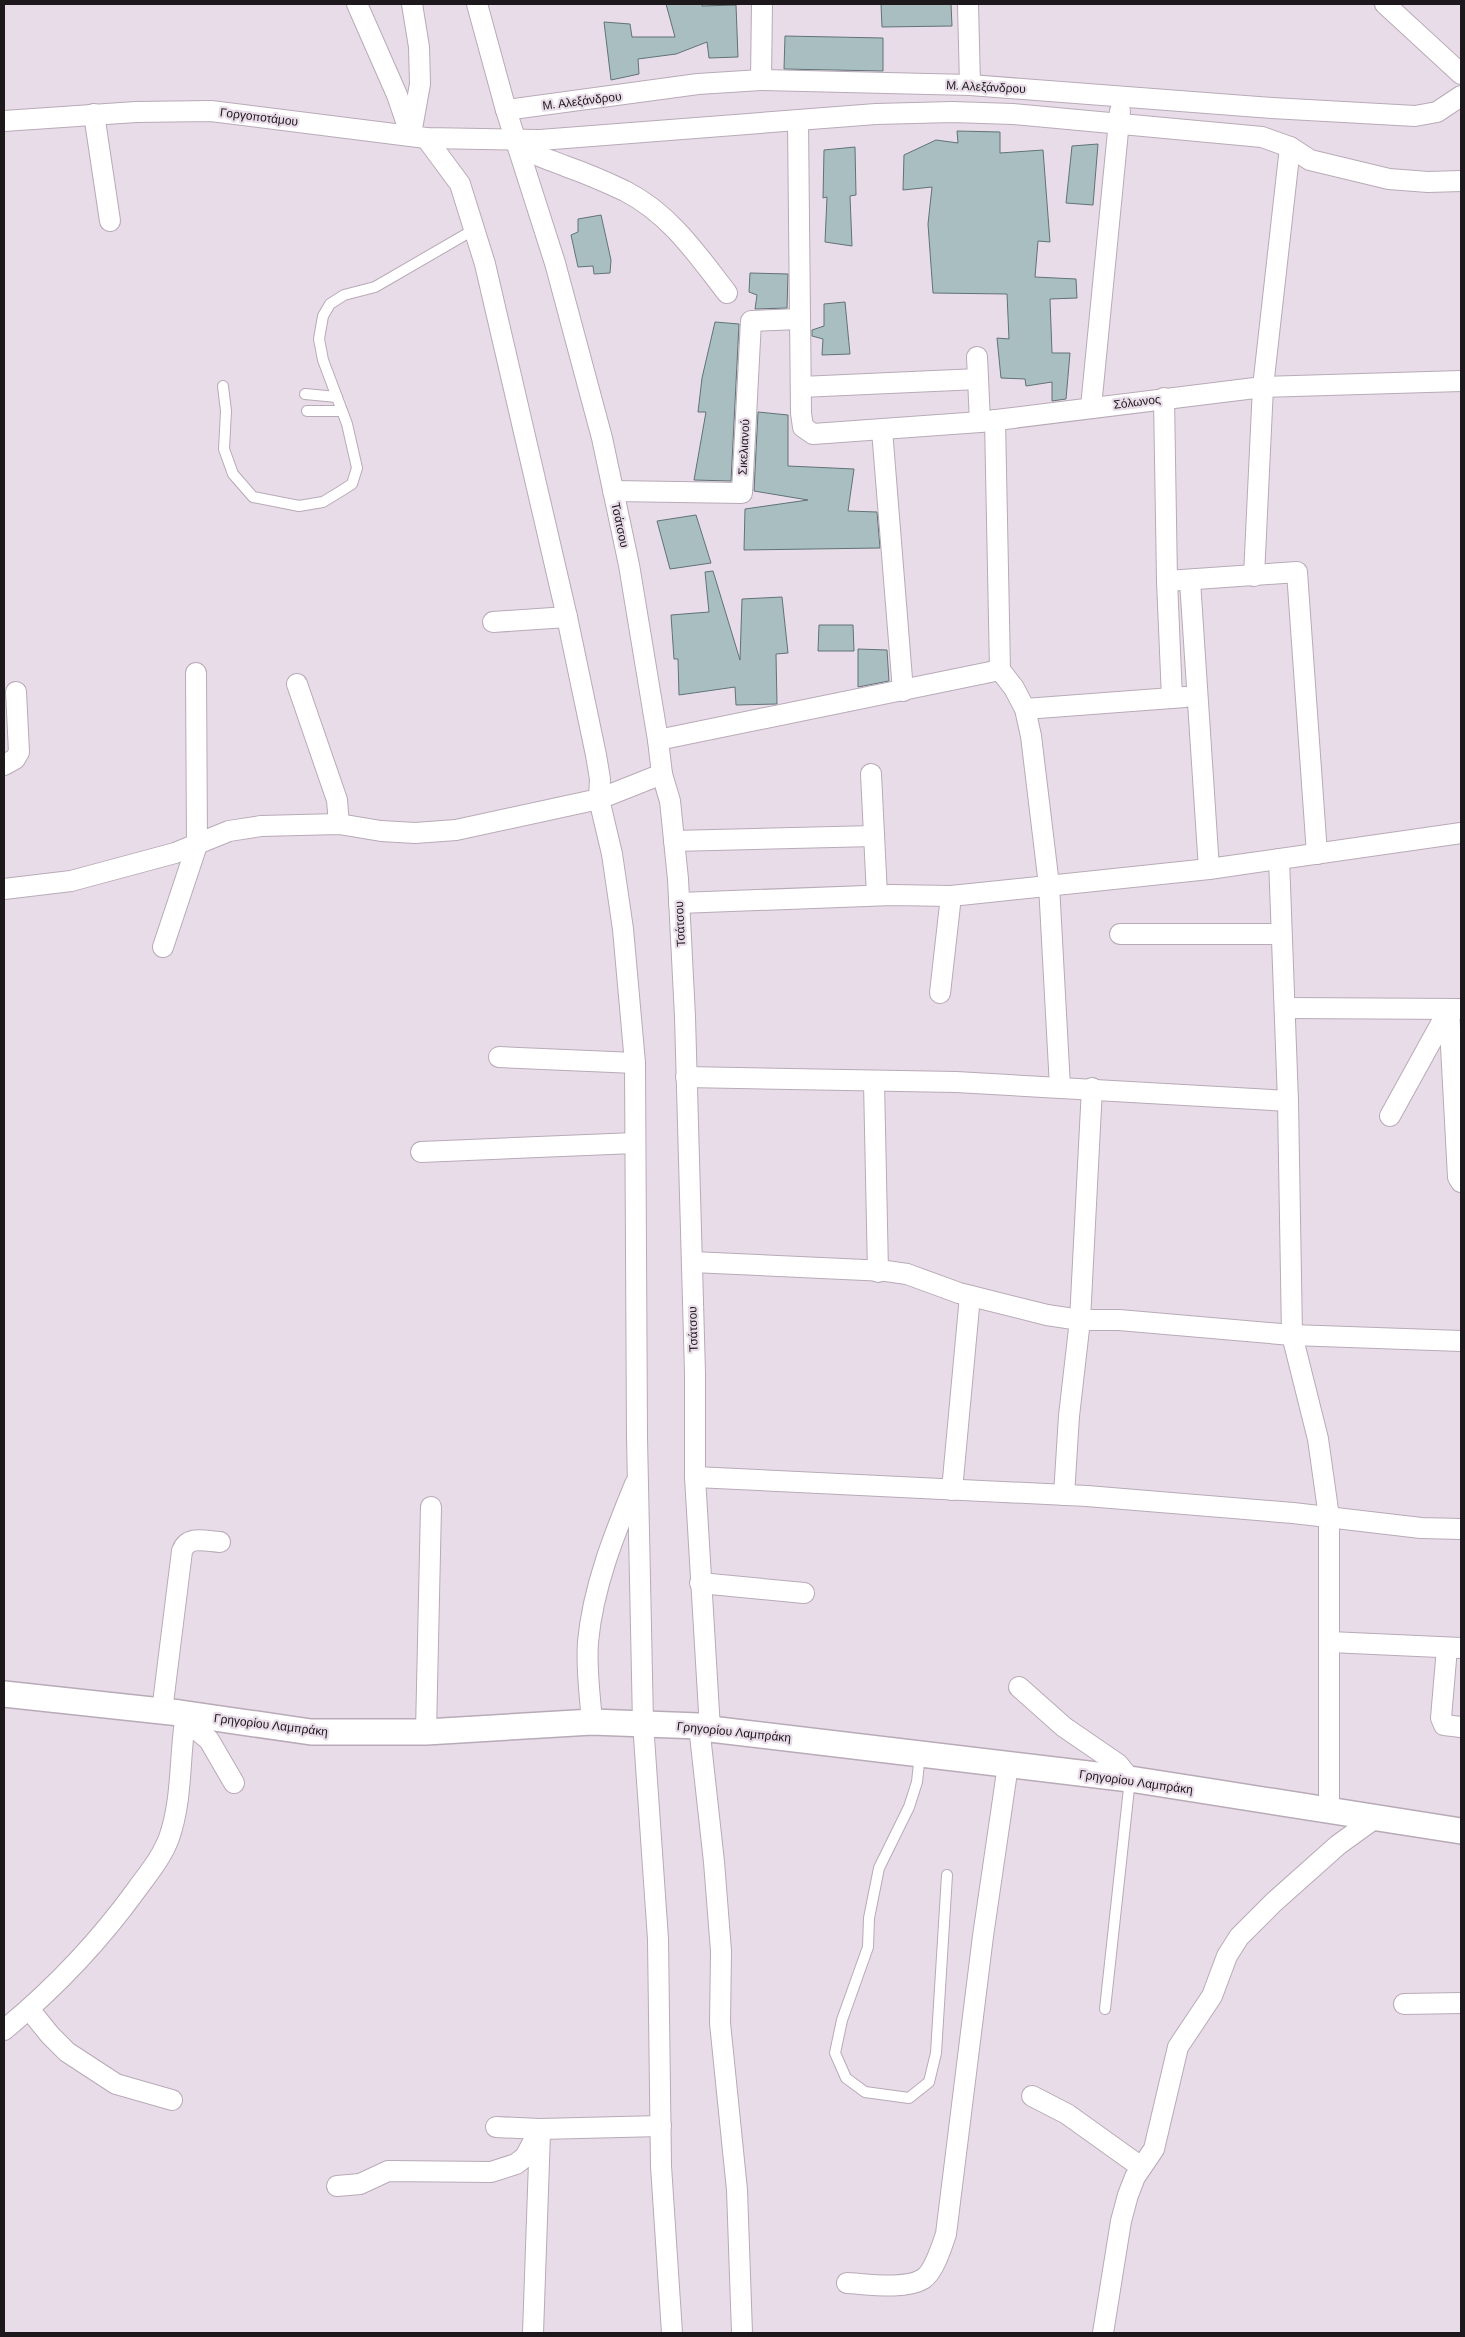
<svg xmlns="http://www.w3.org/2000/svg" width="1465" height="2337" font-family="'DM Sans',sans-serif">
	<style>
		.building { fill: #a9bec0; stroke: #607375 }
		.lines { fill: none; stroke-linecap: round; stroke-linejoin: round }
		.service-casing { stroke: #b8aab7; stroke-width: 12 }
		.minor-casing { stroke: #b8aab7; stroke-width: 22 }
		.tertiary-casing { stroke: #b8aab7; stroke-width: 28 }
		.service { stroke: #fff; stroke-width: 10 }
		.minor { stroke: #fff; stroke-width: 20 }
		.tertiary { stroke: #fff; stroke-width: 25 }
		.labels { text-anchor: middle; stroke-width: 4.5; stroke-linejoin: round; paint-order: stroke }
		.street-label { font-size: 12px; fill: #1d181c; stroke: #e9dce9 }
	</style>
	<rect width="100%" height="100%" fill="#e9dce9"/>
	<g class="building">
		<polygon points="666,4 702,4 702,6 736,5 738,57 709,58 707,42 676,54 638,59 639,74 611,80 604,22 630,24 632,37 675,37"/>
		<polygon points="881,4 951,4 952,26 882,27"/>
		<polygon points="785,36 883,38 883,71 784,69"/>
		<polygon points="957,131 1000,132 1000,153 1043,150 1050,242 1038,241 1035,277 1076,279 1077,298 1050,299 1052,353 1070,353 1066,399 1052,401 1052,382 1026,386 1025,379 1001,378 997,338 1009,339 1007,294 933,293 928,224 932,187 903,190 904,155 936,140 958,143"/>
		<polygon points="1098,144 1093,205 1066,203 1072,146"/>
		<polygon points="855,147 856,195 850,196 852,246 825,242 827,197 823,198 824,150"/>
		<polygon points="601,215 611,260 610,273 594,274 593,266 578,267 571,235 578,232 578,219"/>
		<polygon points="750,273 788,274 787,308 755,309 757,295 749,292"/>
		<polygon points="845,302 850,354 822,355 823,339 812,336 812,330 824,326 824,304"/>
		<polygon points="715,322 739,324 731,481 694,480 706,412 698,412 702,378"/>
		<polygon points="758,412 788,415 788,466 854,469 848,511 877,512 880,548 744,550 745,509 808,500 754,491"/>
		<polygon points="696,515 711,563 670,569 657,521"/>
		<polygon points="713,571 740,660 742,599 782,597 788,653 776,654 777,704 736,705 735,687 679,695 678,659 674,659 671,615 709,612 705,572"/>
		<polygon points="819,625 853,625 854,651 818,651"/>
		<polygon points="858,649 887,650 889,681 858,687"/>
	</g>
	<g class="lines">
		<defs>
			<g id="service">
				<polyline points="223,386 226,411 224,449 233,474 253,497 299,506 323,502 341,491 352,484 357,468 347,424 323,360 319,339 323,316 330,304 344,295 375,287 475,229"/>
				<polyline points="305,394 337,397"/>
				<polyline points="307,411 342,411"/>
				<polyline points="920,1754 917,1782 909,1807 879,1868 869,1918 868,1947 842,2020 835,2053 846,2078 865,2092 909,2098 929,2082 936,2053 947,1875"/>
				<polyline points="1105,2009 1130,1779"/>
			</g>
			<g id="minor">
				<polyline points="357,4 397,95 411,136"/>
				<polyline points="477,4 506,110 555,263 602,438 629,565 658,740 662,774 670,801 678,879 685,1017 695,1373 695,1477 710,1729"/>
				<polyline points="968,4 970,85"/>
				<polyline points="1385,4 1461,74"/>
				<polyline points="761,80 762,4"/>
				<polyline points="506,110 698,84 761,80 970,85 1272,108 1415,116 1437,112 1461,96"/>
				<polyline points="94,114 110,221"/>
				<polyline points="4,121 136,112 211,111 426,138 540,140 876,114 952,112 1013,114 1262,137 1290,147 1310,160 1389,179 1428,182 1461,181"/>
				<polyline points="798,122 801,413 803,427 813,434 980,422 1263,387 1461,381"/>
				<polyline points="411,134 420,84 419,47 412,4"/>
				<polyline points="426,138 460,184 485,264 567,617 596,755 600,779 599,799 612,854 623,929 635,1063 637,1437 643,1723 658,1939 661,2166 672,2333"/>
				<path d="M515 140C531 155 545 158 565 166 585 173 606 182 625 191 670 214 697 254 727 293"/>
				<polyline points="977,357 980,422"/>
				<polyline points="801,387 978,379"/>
				<polyline points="1164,398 1167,581 1172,698"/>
				<polyline points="1091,407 1120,111"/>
				<polyline points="995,420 1000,670 1014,688 1025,709 1031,736 1049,885 1060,1087"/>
				<polyline points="882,430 903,691"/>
				<polyline points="613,491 742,493 751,321 800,319"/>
				<polyline points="1254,576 1263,387 1290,147"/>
				<polyline points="1167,581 1297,572 1317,854"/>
				<polyline points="1190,581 1209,869"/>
				<polyline points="493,622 567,617"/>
				<polyline points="297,684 337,800 339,824"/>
				<polyline points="1025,709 1185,697"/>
				<polyline points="658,740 1000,670"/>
				<polyline points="4,765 15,759 19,752 16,692"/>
				<polyline points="871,774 877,895"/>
				<polyline points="674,841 874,836"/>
				<polyline points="1279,859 1288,1101 1292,1335 1318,1439 1329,1517 1329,1811"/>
				<polyline points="4,889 71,881 175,853 229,831 261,826 339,824 381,831 415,833 456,830 599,799 662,774"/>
				<polyline points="679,903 892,895 951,896 1209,869 1461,833"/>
				<polyline points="1120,934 1281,934"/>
				<polyline points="163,947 197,845 196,673"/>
				<polyline points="940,993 951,896"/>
				<polyline points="1285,1008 1461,1009"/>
				<polyline points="1449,1009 1458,1177 1461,1182"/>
				<polyline points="499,1057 635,1063"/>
				<polyline points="686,1077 956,1082 1288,1101"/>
				<polyline points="874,1082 878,1272"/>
				<polyline points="1390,1116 1449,1009"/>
				<polyline points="421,1152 635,1143"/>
				<polyline points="692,1262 886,1271 907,1274 959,1293 1047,1315 1080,1320 1119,1320 1292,1335 1461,1341"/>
				<polyline points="695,1477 1087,1496 1293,1513 1421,1528 1461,1529"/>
				<polyline points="952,1490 970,1296"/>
				<polyline points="1064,1495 1069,1416 1080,1320 1092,1088"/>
				<polyline points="700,1583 804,1593"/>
				<polyline points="1330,1642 1461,1648"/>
				<polyline points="1447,1648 1441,1718 1444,1725 1461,1727"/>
				<polyline points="1019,1687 1064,1727 1118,1764 1130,1779"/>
				<path d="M162 1711 182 1551C188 1535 205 1541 220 1542"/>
				<polyline points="185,1720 209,1740 234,1783"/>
				<path d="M592 1722C590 1696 586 1669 588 1642 593 1587 614 1535 635 1484"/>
				<polyline points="699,1726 714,1862 721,1951 720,2023 737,2190 742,2333"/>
				<polyline points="426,1732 431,1507"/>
				<polyline points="1404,2004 1461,2003"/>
				<polyline points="29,2009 50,2035 67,2052 116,2084 172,2100"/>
				<path d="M4 2030C55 1988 98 1943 137 1889 148 1874 162 1857 169 1838 183 1798 179 1755 186 1714"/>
				<polyline points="1032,2096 1067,2114 1141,2167"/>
				<polyline points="496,2127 540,2129 661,2126"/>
				<polyline points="337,2186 360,2184 388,2171 491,2172 516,2164 525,2157 540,2129"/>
				<path d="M847 2283C867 2284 905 2290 923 2279 934 2272 942 2246 946 2234L983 1936 1008 1765"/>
				<polyline points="533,2333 540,2133"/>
				<polyline points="1103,2333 1121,2221 1128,2195 1135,2177 1154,2149 1178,2047 1212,1996 1227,1956 1239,1937 1274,1902 1338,1845 1374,1819"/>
			</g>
			<polyline id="tertiary" points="4,1694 180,1713 311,1732 426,1732 592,1722 699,1726 710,1729 1130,1779 1461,1831"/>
		</defs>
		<use href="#service" class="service-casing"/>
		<use href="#minor" class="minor-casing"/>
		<use href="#tertiary" class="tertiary-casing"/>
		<use href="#service" class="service"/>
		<use href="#minor" class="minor"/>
		<use href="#tertiary" class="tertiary"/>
	</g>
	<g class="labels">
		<g class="street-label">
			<text transform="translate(986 87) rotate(3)" y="4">Μ. Αλεξάνδρου</text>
			<text transform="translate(582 101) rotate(-7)" y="4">Μ. Αλεξάνδρου</text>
			<text transform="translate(259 117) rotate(7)" y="4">Γοργοποτάμου</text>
			<text transform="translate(1137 402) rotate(-7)" y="4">Σόλωνος</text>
			<text transform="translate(744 447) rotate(-87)" y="4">Σικελιανού</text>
			<text transform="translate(620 525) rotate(78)" y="4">Τσάτσου</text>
			<text transform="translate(680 924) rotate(-93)" y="4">Τσάτσου</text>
			<text transform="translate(693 1329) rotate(-92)" y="4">Τσάτσου</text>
			<text transform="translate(271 1725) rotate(7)" y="4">Γρηγορίου Λαμπράκη</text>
			<text transform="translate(734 1732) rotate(6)" y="4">Γρηγορίου Λαμπράκη</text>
			<text transform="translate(1136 1782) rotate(8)" y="4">Γρηγορίου Λαμπράκη</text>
		</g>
	</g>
	<rect width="1465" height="2337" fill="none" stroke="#1d181c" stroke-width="10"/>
</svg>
